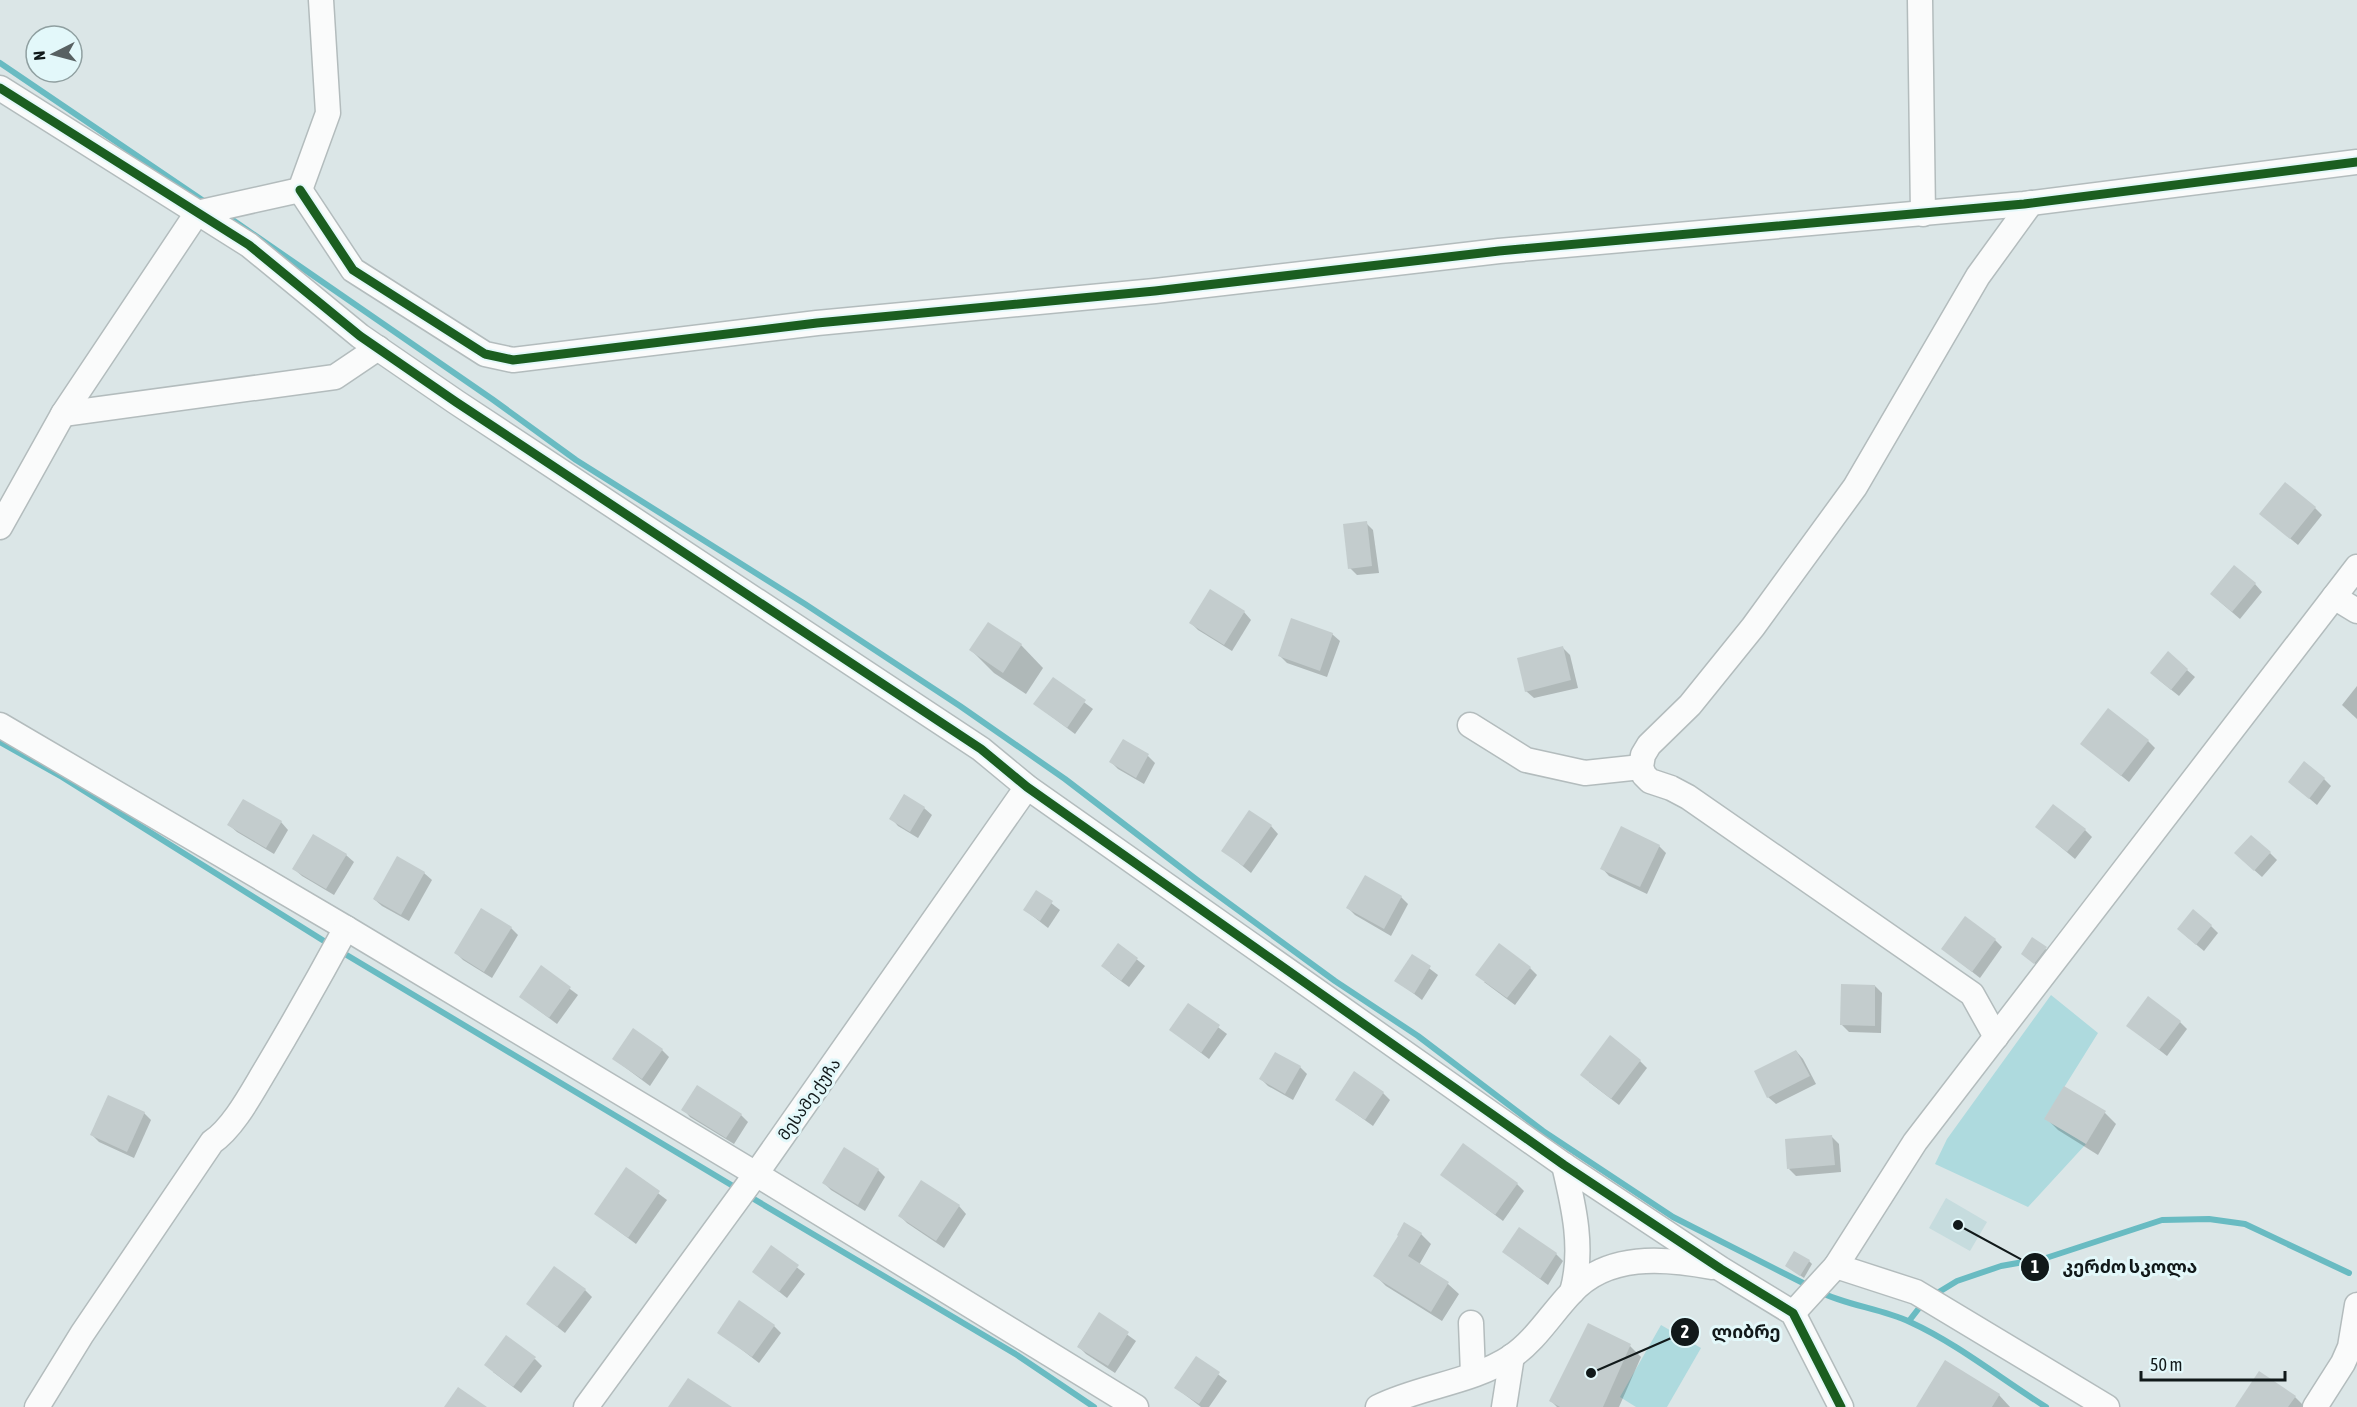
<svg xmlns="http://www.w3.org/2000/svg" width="2357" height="1407" font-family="'Asap Condensed','Noto Sans Georgian',sans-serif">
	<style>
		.built { fill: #c6dcde }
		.green { fill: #aedade }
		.shadow { fill: #0003 }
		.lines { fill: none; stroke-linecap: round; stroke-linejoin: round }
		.stream { stroke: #69bbc2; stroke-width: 6 }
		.building { fill: #c3cccd }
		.minor-casing { stroke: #b3bcbd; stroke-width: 27 }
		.minor { stroke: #fafbfb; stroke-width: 24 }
		.cycleway-casing { stroke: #e3f8fa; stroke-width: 13 }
		.cycleway { stroke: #1b5e20; stroke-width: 9 }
		.labels { text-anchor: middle; stroke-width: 6; stroke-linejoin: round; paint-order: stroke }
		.street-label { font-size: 16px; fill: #11191a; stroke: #e3f8fa }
		.leader { fill: none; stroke: #11191a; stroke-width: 2 }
		.callout-dot { fill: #11191a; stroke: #e3f8fa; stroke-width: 2 }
		.mark-label { font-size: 18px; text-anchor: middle; font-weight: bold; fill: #fff }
		.callout-label { font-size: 18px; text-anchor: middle; font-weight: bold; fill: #11191a; stroke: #e3f8fa; stroke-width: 6; stroke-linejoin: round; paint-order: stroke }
	</style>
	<rect width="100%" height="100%" fill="#dbe6e7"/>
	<polygon class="built" points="1946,1198 1987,1222 1970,1251 1929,1228"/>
	<g class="green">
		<polygon points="2051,995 2098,1033 2045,1118 2086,1144 2028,1207 1935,1164 1947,1139"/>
		<polygon points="1661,1325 1701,1348 1667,1407 1636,1407 1620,1397"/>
	</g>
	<g class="shadow">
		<polygon points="2315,508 2322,515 2298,545 2269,521"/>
		<polygon points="1366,523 1373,530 1379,573 1357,575 1350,568"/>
		<polygon points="2255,584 2262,592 2240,619 2219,601"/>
		<polygon points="1244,612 1251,620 1232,651 1198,630 1191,623"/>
		<polygon points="1332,634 1340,641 1327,677 1287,663 1279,655"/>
		<polygon points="1021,645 1043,668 1026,694 994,673 971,650"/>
		<polygon points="1563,648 1570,655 1578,688 1534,698 1526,691"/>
		<polygon points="2187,670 2195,677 2179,696 2159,680"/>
		<polygon points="1053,679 1093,709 1075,734 1035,704"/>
		<polygon points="2357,686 2357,719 2342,705"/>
		<polygon points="1123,741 1148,756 1155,763 1144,784 1118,769 1111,762"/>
		<polygon points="2148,741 2155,748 2129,782 2082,744"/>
		<polygon points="2324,779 2331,786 2317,805 2290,782"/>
		<polygon points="924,808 932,815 918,838 898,826 891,818"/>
		<polygon points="281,822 288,830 274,854 237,832 229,825"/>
		<polygon points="1271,826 1278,834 1251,873 1223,850"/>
		<polygon points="2037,827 2085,830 2092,837 2075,859"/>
		<polygon points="1659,846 1666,853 1647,894 1609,876 1602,868"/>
		<polygon points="2270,853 2277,860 2262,877 2244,861"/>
		<polygon points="346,855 354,862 334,895 302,876 294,869"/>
		<polygon points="424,873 432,880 409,921 382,906 374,899"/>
		<polygon points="1037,892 1060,910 1048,928 1025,910"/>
		<polygon points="1401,897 1408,904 1391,936 1355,915 1348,908"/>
		<polygon points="2211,926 2218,933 2204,951 2186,936"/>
		<polygon points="511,928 518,935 492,978 463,960 456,953"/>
		<polygon points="1995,940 2002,947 1980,978 1943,949"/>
		<polygon points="1119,945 1145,966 1129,987 1110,973"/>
		<polygon points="2046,949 2049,952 2038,966 2026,957"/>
		<polygon points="1413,956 1438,975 1422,1000 1396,980"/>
		<polygon points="542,968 578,995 557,1024 521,997"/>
		<polygon points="1530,968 1537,975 1515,1005 1484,982"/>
		<polygon points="1875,986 1882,993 1881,1033 1849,1032 1842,1025"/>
		<polygon points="1189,1005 1227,1034 1209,1059 1171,1030"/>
		<polygon points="2180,1022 2187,1029 2167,1056 2128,1026"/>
		<polygon points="662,1050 669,1057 650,1086 614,1059"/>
		<polygon points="1796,1051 1803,1059 1816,1084 1776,1104 1768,1097"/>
		<polygon points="1640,1061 1647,1068 1619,1105 1589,1082"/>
		<polygon points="1300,1067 1307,1074 1293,1100 1268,1086 1261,1079"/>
		<polygon points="1383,1093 1390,1100 1373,1126 1337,1100"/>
		<polygon points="683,1109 741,1115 748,1122 734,1144 690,1117"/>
		<polygon points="144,1113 151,1120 134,1158 99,1142 92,1135"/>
		<polygon points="2105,1113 2116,1124 2098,1155 2058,1130 2046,1118"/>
		<polygon points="1832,1137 1839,1144 1841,1172 1796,1176 1789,1169"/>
		<polygon points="626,1169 667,1200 636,1244 596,1214"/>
		<polygon points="878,1170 885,1177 865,1211 831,1190 824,1183"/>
		<polygon points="1442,1175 1517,1184 1524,1191 1503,1221"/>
		<polygon points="959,1206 966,1214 944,1248 907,1223 900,1216"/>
		<polygon points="1421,1234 1431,1244 1419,1265 1448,1284 1459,1294 1442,1321 1386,1286 1375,1275"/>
		<polygon points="772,1247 805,1274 787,1298 754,1272"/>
		<polygon points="1504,1252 1556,1254 1563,1261 1548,1285"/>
		<polygon points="1809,1261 1812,1264 1804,1278 1786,1266"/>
		<polygon points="585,1290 592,1297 565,1333 528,1304"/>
		<polygon points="1099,1314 1136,1341 1115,1373 1086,1354 1078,1346"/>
		<polygon points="774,1326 781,1333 759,1363 719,1332"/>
		<polygon points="1630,1346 1641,1357 1619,1407 1557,1407 1551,1401"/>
		<polygon points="1196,1358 1227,1381 1209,1407 1201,1407 1176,1388"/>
		<polygon points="535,1359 542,1366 521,1393 493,1372"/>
		<polygon points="1999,1395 2010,1407 1918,1407"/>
		<polygon points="2295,1397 2305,1407 2238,1407"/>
	</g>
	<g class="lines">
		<g class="stream">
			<polyline points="0,63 208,204"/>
			<polyline points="224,214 492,399 576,460 805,604 960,706 1065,779 1197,880 1335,981 1418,1036 1543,1131 1673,1217 1809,1286"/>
			<polyline points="0,742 62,777 332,946"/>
			<polyline points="340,951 738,1189"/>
			<polyline points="747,1195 1017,1355 1094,1407"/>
			<path d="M1818 1291C1847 1306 1880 1308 1910 1322 1958 1344 2001 1379 2046 1407"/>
			<polyline points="1934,1295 1957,1281 2001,1266 2046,1258 2162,1220 2209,1219 2245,1224 2349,1273"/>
			<polyline points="1909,1321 1923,1303"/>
		</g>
	</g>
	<g class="building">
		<polygon points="2285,482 2316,507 2290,539 2259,514"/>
		<polygon points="1367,521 1372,566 1348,569 1343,524"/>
		<polygon points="2234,565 2256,583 2232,612 2210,594"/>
		<polygon points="1210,589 1245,611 1224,645 1189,623"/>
		<polygon points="1291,618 1333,633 1320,671 1278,656"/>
		<polygon points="988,622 1022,644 1003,673 969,650"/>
		<polygon points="1563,646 1571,680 1525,692 1517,658"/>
		<polygon points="2168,651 2188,669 2171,690 2150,673"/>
		<polygon points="1053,677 1086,700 1067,728 1033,704"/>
		<polygon points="2108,708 2149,740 2121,776 2080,744"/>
		<polygon points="1123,739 1149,754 1136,778 1109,762"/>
		<polygon points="2304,761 2325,778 2309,799 2288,782"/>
		<polygon points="904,794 925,807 910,832 889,819"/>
		<polygon points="243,799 282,821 266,848 227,825"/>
		<polygon points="2053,804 2086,829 2067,852 2035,827"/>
		<polygon points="1249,810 1272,825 1243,866 1221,851"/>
		<polygon points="1621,826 1660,845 1640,887 1600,869"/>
		<polygon points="313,834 347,854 326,889 292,869"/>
		<polygon points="2251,835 2271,852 2254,871 2234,853"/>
		<polygon points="397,856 425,872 401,915 373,899"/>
		<polygon points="1365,875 1402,896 1384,929 1346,908"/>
		<polygon points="1036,890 1053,901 1040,921 1023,910"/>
		<polygon points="481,908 512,927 484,972 454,953"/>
		<polygon points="2193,909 2212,925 2196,945 2177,929"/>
		<polygon points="1965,916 1996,939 1972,972 1941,949"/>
		<polygon points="2032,937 2047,947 2034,964 2021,954"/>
		<polygon points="1118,943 1138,958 1121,981 1101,966"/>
		<polygon points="1499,943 1531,967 1507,998 1475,975"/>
		<polygon points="1412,954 1431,966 1414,994 1394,981"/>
		<polygon points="541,965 571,987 549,1018 519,997"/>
		<polygon points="1841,984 1875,985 1875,1026 1840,1025"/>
		<polygon points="2148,996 2181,1021 2159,1050 2126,1026"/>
		<polygon points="1188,1003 1220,1025 1201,1053 1169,1030"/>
		<polygon points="633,1028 663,1049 642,1079 612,1059"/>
		<polygon points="1610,1035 1641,1060 1611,1099 1580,1075"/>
		<polygon points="1796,1050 1810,1076 1767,1098 1754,1071"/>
		<polygon points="1275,1052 1301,1066 1285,1094 1259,1079"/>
		<polygon points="1354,1071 1384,1092 1365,1120 1335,1100"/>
		<polygon points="697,1085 742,1114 726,1138 681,1110"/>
		<polygon points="2064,1086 2106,1111 2086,1144 2044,1119"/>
		<polygon points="108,1095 145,1112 127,1152 90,1135"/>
		<polygon points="1832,1135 1835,1165 1787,1169 1785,1139"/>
		<polygon points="1463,1143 1518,1183 1495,1215 1440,1175"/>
		<polygon points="844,1147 879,1169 858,1205 822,1183"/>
		<polygon points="626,1167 660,1191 628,1238 594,1214"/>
		<polygon points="921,1180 960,1205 936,1241 898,1216"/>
		<polygon points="1404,1222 1422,1233 1408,1256 1449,1282 1431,1312 1373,1276 1398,1236 1397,1235"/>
		<polygon points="1519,1227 1557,1253 1540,1279 1502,1252"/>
		<polygon points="771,1245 799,1265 779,1292 752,1272"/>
		<polygon points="1794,1251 1810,1260 1800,1276 1785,1266"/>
		<polygon points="554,1266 586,1289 557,1327 526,1304"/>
		<polygon points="739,1300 775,1325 752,1357 717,1333"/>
		<polygon points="1099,1312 1129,1332 1108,1366 1077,1347"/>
		<polygon points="1588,1323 1631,1344 1603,1407 1560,1407 1549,1401"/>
		<polygon points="506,1335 536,1357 513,1387 484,1365"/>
		<polygon points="1196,1356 1220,1372 1199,1404 1174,1388"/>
		<polygon points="1945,1360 2000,1394 1992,1407 1916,1407"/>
		<polygon points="2259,1371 2296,1396 2288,1407 2235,1407"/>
		<polygon points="688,1378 732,1407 668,1407"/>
		<polygon points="458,1387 487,1407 444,1407"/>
	</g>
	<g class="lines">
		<defs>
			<g id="minor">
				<polyline points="1920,0 1923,214"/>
				<polyline points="0,88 249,245 360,336 456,402 981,749 1027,787 1564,1165 1721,1269 1793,1313 1841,1407"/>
				<polyline points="300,190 353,270 485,354 513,360 817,323 1155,291 1499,251 2024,204 2357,162"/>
				<polyline points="63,414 335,377 378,348"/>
				<polyline points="0,527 63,414 197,213 300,190 328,113 321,0"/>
				<polyline points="2334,597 2357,611"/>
				<polyline points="0,725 346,928 756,1174 1136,1407"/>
				<polyline points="1470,725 1526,760 1585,773 1641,767"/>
				<polyline points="1996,1037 1972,994 1688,797 1671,788 1650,781 1644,775 1641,767 1643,755 1649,745 1690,705 1753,627 1855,487 1978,276 2031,203"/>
				<path d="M1564 1165C1574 1207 1584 1250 1572 1292"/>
				<polyline points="1836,1266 1916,1292 2107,1407"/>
				<polyline points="1793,1313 1836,1266 1915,1142 2357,567"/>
				<polyline points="1471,1323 1473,1374"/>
				<path d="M37 1407 82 1334 212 1142C234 1127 252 1092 266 1069 294 1022 320 976 346 928"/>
				<polyline points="586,1407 756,1174 1027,787"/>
				<path d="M1378 1407C1420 1386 1471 1383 1511 1357 1535 1341 1551 1314 1571 1293 1607 1253 1664 1258 1712 1267"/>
				<polyline points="1504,1407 1512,1356"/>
				<polyline points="2315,1407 2343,1363 2350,1347 2357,1305"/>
			</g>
		</defs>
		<use href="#minor" class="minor-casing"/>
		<use href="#minor" class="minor"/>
		<defs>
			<g id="cycleway">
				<polyline points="0,88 249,245 360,336 456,402 981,749 1027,787 1564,1165 1721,1269 1793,1313 1841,1407"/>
				<polyline points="300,190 353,270 485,354 513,360 817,323 1155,291 1499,251 2024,204 2357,162"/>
			</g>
		</defs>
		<use href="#cycleway" class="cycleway-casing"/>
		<use href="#cycleway" class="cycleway"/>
	</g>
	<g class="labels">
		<g class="street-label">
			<text transform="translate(809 1099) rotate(-55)" y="6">მესამე ქუჩა</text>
		</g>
	</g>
	<path class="leader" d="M1958 1225L2035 1267M1591 1373L1685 1332"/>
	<g class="callout-dot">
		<circle cx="1958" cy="1225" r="6"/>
		<circle cx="1591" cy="1373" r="6"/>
		<circle cx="2035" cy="1267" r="15"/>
		<circle cx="1685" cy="1332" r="15"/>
	</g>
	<g class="mark-label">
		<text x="2035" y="1273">1</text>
		<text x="1685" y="1338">2</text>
	</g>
	<g class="callout-label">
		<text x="2130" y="1273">კერძო სკოლა</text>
		<text x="1746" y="1338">ლიბრე</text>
	</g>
	<g transform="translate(54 54) rotate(264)"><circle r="28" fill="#e3f8fa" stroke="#8f9fa0" stroke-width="1.5"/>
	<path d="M0-4.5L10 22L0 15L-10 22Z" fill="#586162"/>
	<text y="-9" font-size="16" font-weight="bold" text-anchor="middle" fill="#11191a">N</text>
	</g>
	<path d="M2141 1371v9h144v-9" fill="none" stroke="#11191a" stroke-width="3"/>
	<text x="2150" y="1371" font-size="18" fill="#11191a" stroke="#e3f8fa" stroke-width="4.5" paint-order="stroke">50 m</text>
</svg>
